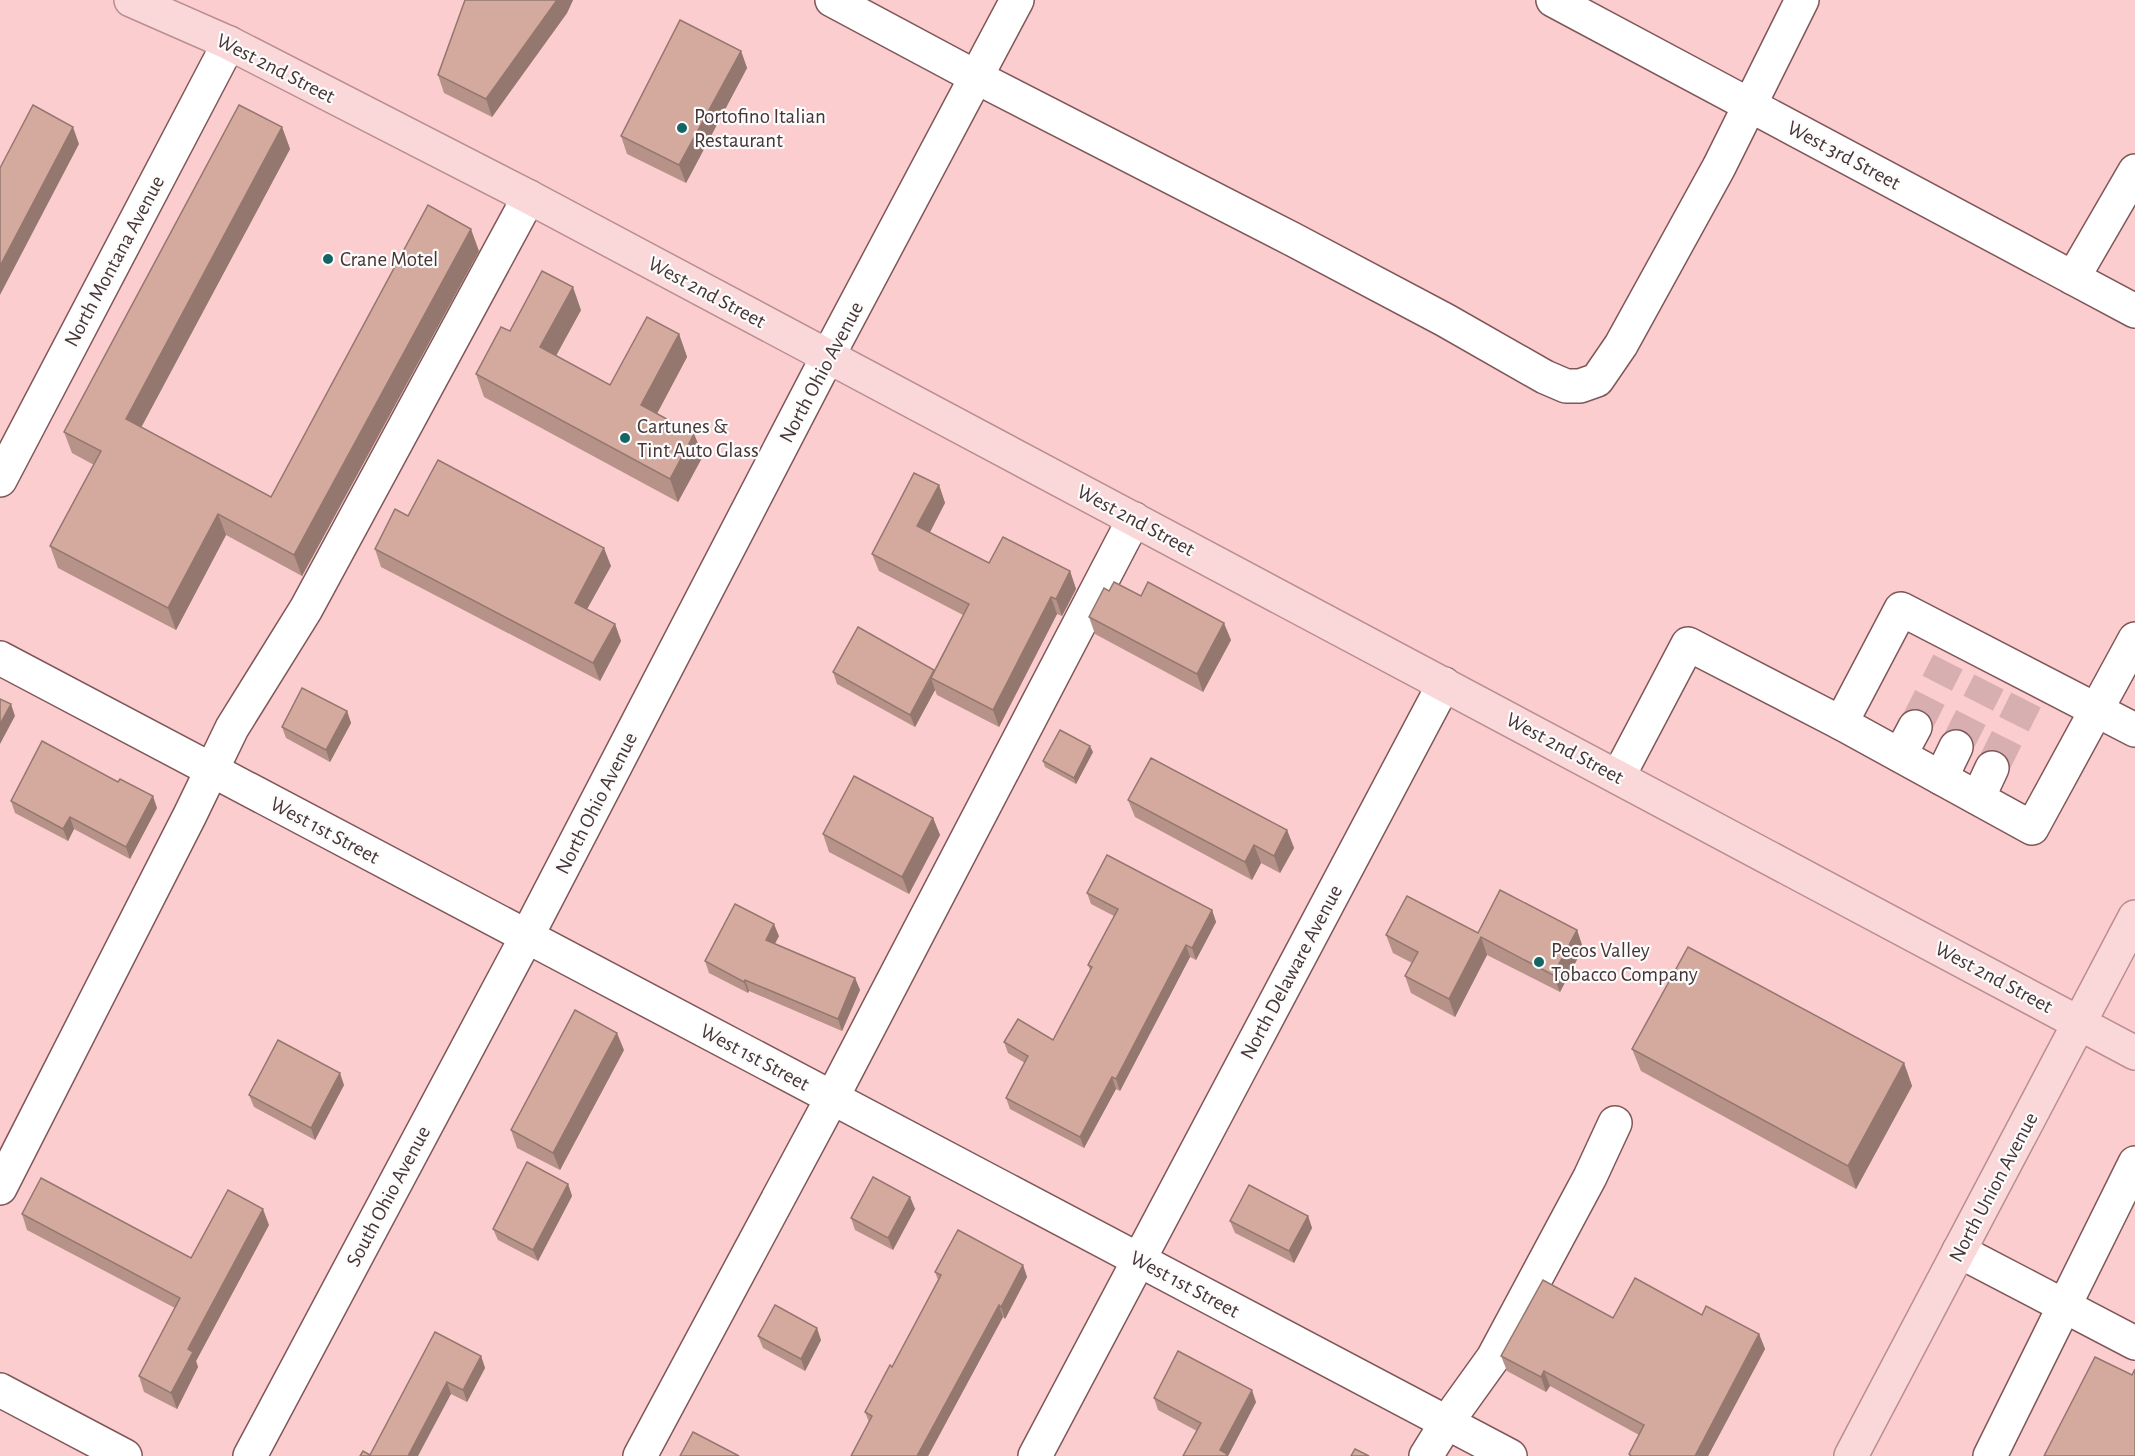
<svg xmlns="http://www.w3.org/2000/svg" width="2135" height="1456" font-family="'Alegreya Sans',sans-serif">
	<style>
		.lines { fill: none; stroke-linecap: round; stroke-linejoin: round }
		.minor-tunnel { stroke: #d8afb0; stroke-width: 33; stroke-dasharray: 33 16; stroke-linecap: butt }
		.minor-casing { stroke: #7f5759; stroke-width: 36 }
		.major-casing { stroke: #b98e90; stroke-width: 36 }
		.minor { stroke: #fff; stroke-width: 33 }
		.major { stroke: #fad8d9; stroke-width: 33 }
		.wall { fill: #b69288 }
		.shaded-wall { fill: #94776f }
		.building { fill: #d4aa9e; stroke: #94776f; stroke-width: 1.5 }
		.poi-dot { fill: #166566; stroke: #fcfcfc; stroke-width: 2 }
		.labels { text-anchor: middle; stroke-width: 4.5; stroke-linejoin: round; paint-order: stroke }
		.street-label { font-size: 21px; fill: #473536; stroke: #fcfcfc }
		.poi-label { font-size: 21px; fill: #473536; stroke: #fcfcfc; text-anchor: start }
	</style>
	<rect width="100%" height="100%" fill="#fccdce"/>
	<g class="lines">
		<g class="minor-tunnel">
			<polyline points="1915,727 1948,662"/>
			<polyline points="1956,747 1989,682"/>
			<polyline points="1992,768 2026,700"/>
		</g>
		<defs>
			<g id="minor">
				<polyline points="832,0 976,77 1292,239 1445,320 1545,377 1566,386 1580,386 1597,380 1621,345 1719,167 1802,0"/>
				<polyline points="1553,0 2135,311"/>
				<polyline points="2073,278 2135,171"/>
				<polyline points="0,480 229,43"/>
				<polyline points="0,658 1510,1456"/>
				<polyline points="1841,723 2032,828 2135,639"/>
				<polyline points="1900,755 1915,727"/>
				<polyline points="1618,777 1688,644 1841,723 1901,609 2135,730"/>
				<polyline points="1941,778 1956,747"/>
				<polyline points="1978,798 1992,768"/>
				<polyline points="0,1188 190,815 232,728 306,609 529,197"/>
				<polyline points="1959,1251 2135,1343"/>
				<polyline points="0,1390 125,1456"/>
				<polyline points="250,1456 527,936 828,356 1017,0"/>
				<polyline points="640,1456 832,1098 1134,519"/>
				<polyline points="1035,1456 1444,684"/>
				<polyline points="1426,1456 1447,1422 1493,1358 1590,1177 1615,1123"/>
				<polyline points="1990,1456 2135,1163"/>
			</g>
			<g id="major">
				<polyline points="131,0 229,43 529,197 2135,1053"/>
				<polyline points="1851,1456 2135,917"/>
			</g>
		</defs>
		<use href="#minor" class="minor-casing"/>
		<use href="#major" class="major-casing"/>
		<use href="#minor" class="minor"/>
		<use href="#major" class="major"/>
	</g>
	<g class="wall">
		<polygon points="465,0 573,0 567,13 492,117 444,93 438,75"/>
		<polygon points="741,51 747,68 686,183 627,154 621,136"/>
		<polygon points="282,127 290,149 141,427 271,497 479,251 302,576 226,535 176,630 58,568 50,546 94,465 72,453 64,432"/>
		<polygon points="581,310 556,356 610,385 679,334 687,357 657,413 694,434 703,456 678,502 484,397 476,374 510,331"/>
		<polygon points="939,485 945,503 929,532 989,563 1070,571 1076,589 1062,616 1057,614 999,727 937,695 935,690 915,727 837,684 833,672 934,670 963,615 879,571 872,554"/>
		<polygon points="408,516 611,566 587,609 615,624 621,641 600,681 381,567 375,549"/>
		<polygon points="1109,591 1141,596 1231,640 1203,692 1095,634 1089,617"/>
		<polygon points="347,711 351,723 330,762 286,738 282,727"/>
		<polygon points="1093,752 1076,784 1045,767 1043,761"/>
		<polygon points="118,782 157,808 130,859 74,829 68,841 15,813 11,801"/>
		<polygon points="1128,800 1287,830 1294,848 1280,873 1261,863 1252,880 1135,817"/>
		<polygon points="933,818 940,835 909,894 829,852 823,834"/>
		<polygon points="1087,893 1212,910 1216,922 1196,960 1190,957 1120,1091 1116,1089 1084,1148 1010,1109 1006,1098 1025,1063 1008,1053 1004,1042 1053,1040 1090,970 1088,965 1114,916 1091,904"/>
		<polygon points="1577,930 1583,948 1560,992 1487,955 1455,1017 1411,993 1405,976 1412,963 1393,953 1386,935"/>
		<polygon points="779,936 775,944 855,978 860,990 842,1031 749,991 748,993 709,973 705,961"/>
		<polygon points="1632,1049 1904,1063 1912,1086 1856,1189 1641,1071"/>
		<polygon points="624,1050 560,1170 517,1148 511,1130"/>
		<polygon points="344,1085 315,1140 254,1107 249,1095"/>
		<polygon points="568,1184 572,1196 538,1261 498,1240 493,1229"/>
		<polygon points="910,1197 915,1209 893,1250 855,1230 851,1218"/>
		<polygon points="22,1214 191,1258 269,1225 196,1361 198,1367 177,1409 144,1392 139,1376 175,1308 27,1230"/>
		<polygon points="1308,1216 1312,1228 1294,1263 1235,1233 1230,1221"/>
		<polygon points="1023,1265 1027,1277 1005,1319 1003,1317 928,1456 851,1456 869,1422 865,1412 892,1367 938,1280 935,1272"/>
		<polygon points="1702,1315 1759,1334 1765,1349 1708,1456 1629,1456 1629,1454 1639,1435 1550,1386 1546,1392 1507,1371 1501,1356 1613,1318"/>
		<polygon points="435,1332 481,1356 485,1368 467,1402 451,1394 370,1455"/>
		<polygon points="758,1336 821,1340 805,1371 763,1348"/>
		<polygon points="1154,1398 1256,1402 1228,1456 1197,1431 1158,1410"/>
	</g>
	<g class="shaded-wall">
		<polygon points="557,0 573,0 567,13 492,117 486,99"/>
		<polygon points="741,51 747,68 686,183 679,165"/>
		<polygon points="73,127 79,144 0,295 0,266"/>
		<polygon points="282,127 290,149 134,441 126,419"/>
		<polygon points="471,229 479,251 302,576 294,555"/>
		<polygon points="573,287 581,310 548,370 540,347"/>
		<polygon points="679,334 687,357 650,427 641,405"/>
		<polygon points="694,434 703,456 678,502 670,479"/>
		<polygon points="939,485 945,503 924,544 917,526"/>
		<polygon points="218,514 226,535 176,630 168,608"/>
		<polygon points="604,548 611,566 581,620 575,603"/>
		<polygon points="1070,571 1076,589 1062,616 1056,599"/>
		<polygon points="1051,597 1057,614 999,727 993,710"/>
		<polygon points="1224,623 1231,640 1203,692 1197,674"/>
		<polygon points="615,624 621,641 600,681 593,663"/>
		<polygon points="931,678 935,690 915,727 910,715"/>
		<polygon points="11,704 15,716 0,744 0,724"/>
		<polygon points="347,711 351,723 330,762 326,750"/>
		<polygon points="1090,746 1093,752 1076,784 1074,778"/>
		<polygon points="153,796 157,808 130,859 126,847"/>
		<polygon points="70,817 74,829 68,841 63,829"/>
		<polygon points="933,818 940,835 909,894 902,877"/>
		<polygon points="1287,830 1294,848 1280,873 1274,856"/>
		<polygon points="1254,845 1261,863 1252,880 1245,862"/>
		<polygon points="1212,910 1216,922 1196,960 1192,948"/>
		<polygon points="774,924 779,936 770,952 766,940"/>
		<polygon points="1577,930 1583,948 1560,992 1553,975"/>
		<polygon points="1481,937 1487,955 1455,1017 1449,999"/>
		<polygon points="1186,945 1190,957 1120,1091 1116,1079"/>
		<polygon points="855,978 860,990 842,1031 838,1019"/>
		<polygon points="745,980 749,991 748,993 744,982"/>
		<polygon points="617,1033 624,1050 560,1170 553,1153"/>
		<polygon points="1904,1063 1912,1086 1856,1189 1848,1166"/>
		<polygon points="340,1073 344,1085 315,1140 311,1128"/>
		<polygon points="1112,1077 1116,1089 1084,1148 1080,1137"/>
		<polygon points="568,1184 572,1196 538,1261 533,1250"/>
		<polygon points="910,1197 915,1209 893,1250 888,1238"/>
		<polygon points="263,1209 269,1225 196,1361 198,1367 177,1409 171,1393 188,1349"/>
		<polygon points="1308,1216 1312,1228 1294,1263 1289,1251"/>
		<polygon points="1023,1265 1027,1277 1005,1319 1001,1307"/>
		<polygon points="999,1305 1003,1317 928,1456 917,1456"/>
		<polygon points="817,1328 821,1340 805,1371 801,1359"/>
		<polygon points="1759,1334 1765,1349 1708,1456 1695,1456"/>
		<polygon points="481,1356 485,1368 467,1402 463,1390"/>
		<polygon points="1544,1371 1550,1386 1546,1392 1541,1377"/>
		<polygon points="447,1382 451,1394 418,1456 408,1456"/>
		<polygon points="1252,1390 1256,1402 1228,1456 1222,1456 1220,1450"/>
	</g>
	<g class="building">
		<polygon points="465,0 557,0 486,99 438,75"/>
		<polygon points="680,20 741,51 679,165 621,136"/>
		<polygon points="33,105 73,127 0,266 0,168"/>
		<polygon points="239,105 282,127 126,419 271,497 428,205 471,229 294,555 218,514 168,608 50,546 101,451 64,432"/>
		<polygon points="542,271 573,287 540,347 610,385 647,317 679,334 641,405 694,434 670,479 476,374 501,327 510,331"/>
		<polygon points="438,460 604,548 575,603 615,624 593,663 375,549 395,509 408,516"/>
		<polygon points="914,473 939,485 917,526 989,563 1003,537 1070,571 1056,599 1051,597 993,710 931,678 969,604 872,554"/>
		<polygon points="1114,582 1141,596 1148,582 1224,623 1197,674 1089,617 1104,588 1109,591"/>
		<polygon points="858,627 934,670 910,715 833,672"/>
		<polygon points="302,688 347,711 326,750 282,727"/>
		<polygon points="0,699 11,704 0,724"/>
		<polygon points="1060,730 1090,746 1074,778 1043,761"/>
		<polygon points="42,741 118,782 120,779 153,796 126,847 70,817 63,829 11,801"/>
		<polygon points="1151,758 1287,830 1274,856 1254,845 1245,862 1128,800"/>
		<polygon points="854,776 933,818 902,877 823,834"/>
		<polygon points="1107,855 1212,910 1192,948 1186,945 1116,1079 1112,1077 1080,1137 1006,1098 1028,1056 1004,1042 1018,1019 1053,1040 1092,967 1088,965 1118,909 1087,893"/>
		<polygon points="1500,890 1577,930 1553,975 1481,937 1449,999 1405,976 1418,952 1386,935 1407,896 1478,933"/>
		<polygon points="735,904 774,924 766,940 855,978 838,1019 745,980 744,982 705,961"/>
		<polygon points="1688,947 1904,1063 1848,1166 1632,1049"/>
		<polygon points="575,1010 617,1033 553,1153 511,1130"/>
		<polygon points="278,1040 340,1073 311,1128 249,1095"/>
		<polygon points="527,1162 568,1184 533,1250 493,1229"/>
		<polygon points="873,1177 910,1197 888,1238 851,1218"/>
		<polygon points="41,1178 191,1258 228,1190 263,1209 188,1349 193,1352 171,1393 139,1376 180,1298 22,1214"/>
		<polygon points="1249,1185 1308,1216 1289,1251 1230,1221"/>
		<polygon points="958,1230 1023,1265 1001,1307 999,1305 917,1456 851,1456 872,1416 865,1412 890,1365 892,1367 941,1275 935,1272"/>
		<polygon points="1635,1278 1702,1315 1706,1306 1759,1334 1695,1456 1632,1456 1629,1454 1644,1425 1544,1371 1541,1377 1501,1356 1543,1280 1613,1318"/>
		<polygon points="775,1305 817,1328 801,1359 758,1336"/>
		<polygon points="435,1332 481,1356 463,1390 447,1382 408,1456 360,1456 363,1451 370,1455"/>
		<polygon points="1178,1351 1252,1390 1220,1450 1227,1454 1226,1456 1183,1456 1201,1423 1154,1398"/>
		<polygon points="2095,1357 2132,1375 2135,1369 2135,1456 2044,1456"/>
		<polygon points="693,1432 739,1456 680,1456"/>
		<polygon points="1355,1449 1369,1456 1351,1456"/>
	</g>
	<g class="poi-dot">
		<circle cx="682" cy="128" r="6"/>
		<circle cx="328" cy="259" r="6"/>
		<circle cx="625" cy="438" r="6"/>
		<circle cx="1539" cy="962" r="6"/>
	</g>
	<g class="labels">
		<g class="street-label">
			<text transform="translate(276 68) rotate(27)" y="7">West 2nd Street</text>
			<text transform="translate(1844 155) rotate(28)" y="7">West 3rd Street</text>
			<text transform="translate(114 261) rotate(-62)" y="7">North Montana Avenue</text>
			<text transform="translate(707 292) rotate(28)" y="7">West 2nd Street</text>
			<text transform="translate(821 372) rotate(-62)" y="7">North Ohio Avenue</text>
			<text transform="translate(1136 520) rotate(28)" y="7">West 2nd Street</text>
			<text transform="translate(1565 748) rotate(28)" y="7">West 2nd Street</text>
			<text transform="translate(596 803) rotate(-63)" y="7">North Ohio Avenue</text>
			<text transform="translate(325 830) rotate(28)" y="7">West 1st Street</text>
			<text transform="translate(1291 972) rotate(-62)" y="7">North Delaware Avenue</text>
			<text transform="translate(1994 977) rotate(28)" y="7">West 2nd Street</text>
			<text transform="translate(755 1057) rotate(28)" y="7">West 1st Street</text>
			<text transform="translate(1993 1187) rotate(-62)" y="7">North Union Avenue</text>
			<text transform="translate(388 1196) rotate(-62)" y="7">South Ohio Avenue</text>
			<text transform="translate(1185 1284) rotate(28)" y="7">West 1st Street</text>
		</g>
		<g class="poi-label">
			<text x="694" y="123">Portofino Italian<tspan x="694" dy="24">Restaurant</tspan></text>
			<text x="340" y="266">Crane Motel</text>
			<text x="637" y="433">Cartunes &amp;<tspan x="637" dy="24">Tint Auto Glass</tspan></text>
			<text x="1551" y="957">Pecos Valley<tspan x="1551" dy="24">Tobacco Company</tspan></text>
		</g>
	</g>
</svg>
